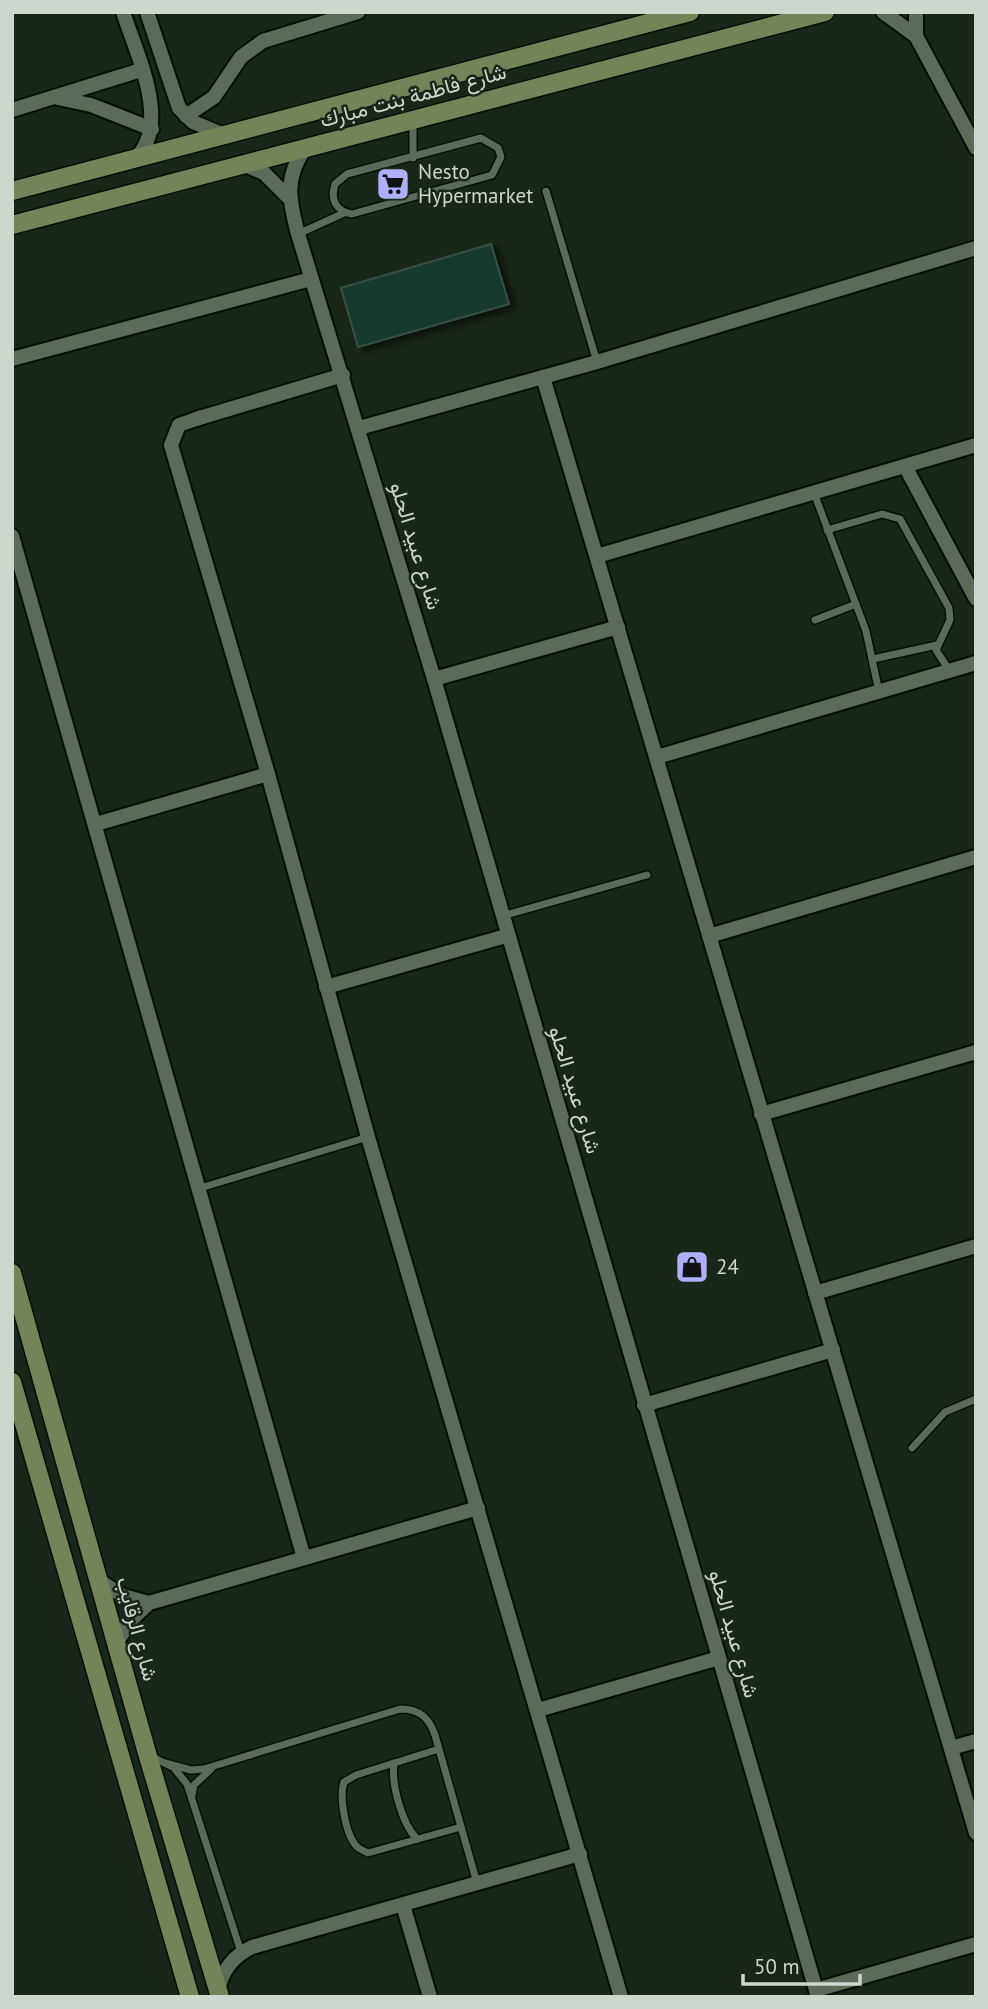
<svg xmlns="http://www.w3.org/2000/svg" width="988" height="2009" font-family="'PT Sans',Vazirmatn,sans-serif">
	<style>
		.building { fill: #123b2f; stroke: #375047; stroke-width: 2; filter: url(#shadow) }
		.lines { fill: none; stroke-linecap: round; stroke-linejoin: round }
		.lane-casing { stroke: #041004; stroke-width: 10 }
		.street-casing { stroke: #041004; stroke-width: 18 }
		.secondary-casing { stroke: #041004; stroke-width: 21 }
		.lane { stroke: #5b6a59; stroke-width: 7 }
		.street { stroke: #5b6a59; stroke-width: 14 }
		.secondary { stroke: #758358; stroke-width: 18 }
		.labels { text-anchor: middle; stroke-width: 5; stroke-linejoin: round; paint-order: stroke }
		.street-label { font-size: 21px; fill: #ced7cd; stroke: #192718 }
		.poi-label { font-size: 21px; fill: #ced7cd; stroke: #192718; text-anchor: start }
	</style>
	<defs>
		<filter id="shadow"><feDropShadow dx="6" dy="3.5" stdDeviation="3.5" flood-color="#0009"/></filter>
	</defs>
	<rect width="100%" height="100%" fill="#192718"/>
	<polygon class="building" points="491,244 509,304 358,347 341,288"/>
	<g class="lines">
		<defs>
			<g id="lane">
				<path d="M481 138 498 148 501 157 492 175 352 214C336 211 330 200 335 184L347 174Z"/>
				<polyline points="413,158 413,121"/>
				<polyline points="546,191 597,362"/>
				<polyline points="298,234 344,213"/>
				<polyline points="814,493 866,631 879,692"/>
				<polyline points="827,530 882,514 900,519 949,608 950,620 936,650 949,670"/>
				<polyline points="815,620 856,604"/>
				<polyline points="873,659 937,645"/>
				<polyline points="502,916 647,875"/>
				<polyline points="197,1189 368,1137"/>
				<polyline points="912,1448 945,1412 976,1399"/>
				<path d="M439 1749 356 1775 344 1782C339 1796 345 1830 354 1843 357 1849 363 1850 368 1853L461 1827"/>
				<polyline points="151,1756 174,1768 187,1784 241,1952"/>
				<path d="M165 1763 191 1770 204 1769 400 1709C420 1709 429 1718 435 1735L477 1883"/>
				<path d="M394 1763C391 1784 402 1824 417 1839"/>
				<polyline points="192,1795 194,1785 211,1769"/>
			</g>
			<g id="street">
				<path d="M123 12C136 53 172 124 135 159"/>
				<polyline points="147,12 179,108 193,122 224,135"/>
				<polyline points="883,12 916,36 976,148"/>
				<polyline points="916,12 916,36"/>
				<polyline points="58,98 91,105 152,129"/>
				<polyline points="12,110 141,70"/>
				<polyline points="186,116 214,97 241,57 263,41 358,12"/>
				<path d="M306 147C284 177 289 200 298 234L434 679 818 1997"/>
				<polyline points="243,164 264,173 288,197"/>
				<polyline points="12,359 311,279"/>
				<polyline points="543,377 976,1833"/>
				<polyline points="202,417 179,425 171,445 268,774 368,1137 621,1997"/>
				<polyline points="196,419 343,375"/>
				<polyline points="359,428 597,362 976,248"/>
				<polyline points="905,466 976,599"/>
				<path d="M12 536C111 876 204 1218 304 1558"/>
				<polyline points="597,556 976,445"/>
				<polyline points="434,679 618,627"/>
				<polyline points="657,757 976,663"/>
				<polyline points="96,824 268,774"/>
				<polyline points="709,936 976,857"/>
				<polyline points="326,987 506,936"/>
				<polyline points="761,1114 976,1052"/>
				<polyline points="815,1293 976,1246"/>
				<polyline points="644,1405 833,1350"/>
				<polyline points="100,1581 123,1596 149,1603"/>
				<polyline points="117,1642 130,1621 149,1603 478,1508"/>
				<polyline points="538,1710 719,1658"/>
				<polyline points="951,1748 976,1741"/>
				<polyline points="403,1905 430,1997"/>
				<polyline points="816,1990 976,1944"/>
				<path d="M218 1991C222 1970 233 1956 252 1947L580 1854"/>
			</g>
			<g id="secondary">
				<polyline points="12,191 690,12"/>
				<polyline points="12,225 825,12"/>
				<polyline points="12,1273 147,1753 220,1997"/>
				<polyline points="12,1382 190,1997"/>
			</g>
		</defs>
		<use href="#lane" class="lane-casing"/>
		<use href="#street" class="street-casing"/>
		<use href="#secondary" class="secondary-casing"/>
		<use href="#lane" class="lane"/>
		<use href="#street" class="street"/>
		<use href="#secondary" class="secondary"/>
	</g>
	<defs>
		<symbol id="supermarket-square" viewBox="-11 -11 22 22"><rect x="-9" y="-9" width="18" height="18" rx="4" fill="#adaffb" stroke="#192718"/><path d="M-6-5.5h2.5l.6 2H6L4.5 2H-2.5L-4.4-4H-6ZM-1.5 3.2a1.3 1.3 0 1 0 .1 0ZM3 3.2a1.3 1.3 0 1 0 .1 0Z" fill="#111"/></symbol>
		<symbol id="shop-square" viewBox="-11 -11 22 22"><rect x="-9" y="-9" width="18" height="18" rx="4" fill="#adaffb" stroke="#192718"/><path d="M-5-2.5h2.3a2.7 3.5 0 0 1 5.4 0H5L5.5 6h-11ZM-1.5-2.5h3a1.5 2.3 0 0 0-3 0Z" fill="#111"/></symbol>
	</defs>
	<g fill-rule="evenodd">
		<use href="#supermarket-square" x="374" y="165" width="38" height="38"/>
		<use href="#shop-square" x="673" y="1248" width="38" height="38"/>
	</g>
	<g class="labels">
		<g class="street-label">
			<text transform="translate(413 96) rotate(-15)" y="7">شارع فاطمة بنت مبارك</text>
			<text transform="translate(416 546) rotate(73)" y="7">شارع عبيد الحلو</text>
			<text transform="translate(575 1090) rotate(73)" y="7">شارع عبيد الحلو</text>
			<text transform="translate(137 1629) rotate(75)" y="7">شارع الرقايب</text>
			<text transform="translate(734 1634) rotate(74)" y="7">شارع عبيد الحلو</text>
		</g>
		<g class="poi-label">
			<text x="418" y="179">Nesto<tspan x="418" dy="24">Hypermarket</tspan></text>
			<text x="716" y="1274">24</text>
		</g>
	</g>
	<rect width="988" height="2009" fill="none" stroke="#ced7cd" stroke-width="28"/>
	<path d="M743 1974v10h117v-10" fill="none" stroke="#ced7cd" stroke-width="3.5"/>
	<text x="754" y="1974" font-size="21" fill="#ced7cd" stroke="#192718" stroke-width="5" paint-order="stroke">50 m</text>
</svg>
